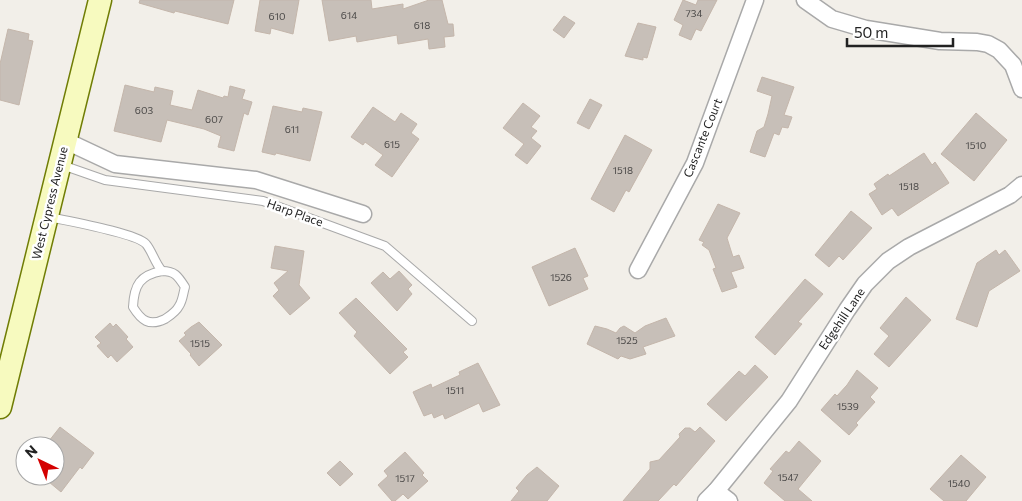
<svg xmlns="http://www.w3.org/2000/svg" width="1022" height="501" font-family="Commissioner,sans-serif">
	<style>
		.building { fill: #c7bfb8; stroke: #c4b6ab }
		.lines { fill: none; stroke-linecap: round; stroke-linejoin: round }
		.lane-casing { stroke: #a9a9a9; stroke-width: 10 }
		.street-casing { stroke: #a9a9a9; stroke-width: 19 }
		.secondary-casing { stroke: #707d05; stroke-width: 25 }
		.lane { stroke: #fff; stroke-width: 8 }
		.street { stroke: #fff; stroke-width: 16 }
		.secondary { stroke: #f7fabf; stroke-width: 22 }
		.labels { text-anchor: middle; stroke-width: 5; stroke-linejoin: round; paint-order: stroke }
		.number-label { font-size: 10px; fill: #4b4948 }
		.street-label { font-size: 12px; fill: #222; stroke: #fff }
	</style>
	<rect width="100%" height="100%" fill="#f2efe9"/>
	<g class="building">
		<polygon points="140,0 234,0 228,24 175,11 174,13 139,3"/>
		<polygon points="260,0 299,0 293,34 271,28 270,34 255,31"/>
		<polygon points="322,0 371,0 372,9 403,4 403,9 429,0 442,0 448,24 453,24 454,36 444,37 445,47 429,49 428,39 398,44 397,35 357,42 356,36 329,41"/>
		<polygon points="683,0 696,5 698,0 717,0 701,31 696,29 691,40 679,35 683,25 674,20"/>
		<polygon points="564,16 575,23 564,38 553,30"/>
		<polygon points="638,23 656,27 647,58 643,57 643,60 625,56"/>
		<polygon points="8,29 29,34 28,40 33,41 19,105 0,100 0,64"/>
		<polygon points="762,77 794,87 784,115 792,117 788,128 782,127 779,135 774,133 765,157 750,152 757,131 764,127 768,114 772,96 757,91"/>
		<polygon points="125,85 154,92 155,87 173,91 170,105 192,110 198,90 223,98 224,96 228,97 230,86 245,90 242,99 252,102 248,115 244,113 234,151 218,147 221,136 204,129 167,120 161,142 114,131"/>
		<polygon points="590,99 602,105 589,129 577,123"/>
		<polygon points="523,103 540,116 531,127 537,131 531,138 541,146 527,164 515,155 524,144 503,128"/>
		<polygon points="273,106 302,112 303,108 322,112 310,161 276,153 275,155 262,152"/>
		<polygon points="373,107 395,122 401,113 417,124 411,133 419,139 392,177 375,165 383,155 365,142 363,145 351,137"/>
		<polygon points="976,113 1007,140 974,181 941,154"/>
		<polygon points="625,135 652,150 629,192 626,190 614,212 591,199"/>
		<polygon points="924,153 932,165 935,162 949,183 898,216 892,208 882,215 869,194 877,189 874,184 888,174 889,176"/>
		<polygon points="718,204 740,213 727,238 733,257 739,255 744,268 731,272 737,287 722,292 713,269 716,268 709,250 702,245 704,242 699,240"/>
		<polygon points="851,211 872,228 843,260 839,256 829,267 815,255"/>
		<polygon points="275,246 304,251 299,285 310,298 290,315 273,296 279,290 274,283 288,271 271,268"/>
		<polygon points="575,248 588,276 583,278 588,289 549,306 532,267"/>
		<polygon points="996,250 999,255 1005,250 1020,271 989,291 977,327 956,319 977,263"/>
		<polygon points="399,271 412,285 408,289 412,294 397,311 371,283 383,272 390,279"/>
		<polygon points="805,279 823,294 798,322 802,324 775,355 755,337"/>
		<polygon points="906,297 931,320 889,367 874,354 889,336 880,328"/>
		<polygon points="356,298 407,349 403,352 408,357 390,374 354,336 357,332 339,313"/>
		<polygon points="666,318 675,336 643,347 646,354 630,359 621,356 618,359 587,344 595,326 607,329 616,333 620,328 624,326 635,333 645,326"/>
		<polygon points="199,322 222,345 199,366 190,355 191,354 179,341 186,335 184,333 191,327"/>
		<polygon points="110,323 113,327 116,324 128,337 126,339 133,347 117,362 111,355 108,358 97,346 101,343 95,337"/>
		<polygon points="478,363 500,405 483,412 479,403 445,419 443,414 434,418 432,413 424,416 413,392 431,384 432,388 460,375 459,372"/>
		<polygon points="755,365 768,377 726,421 707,404 739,371 745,376"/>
		<polygon points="857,370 878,388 870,397 875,402 856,423 858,425 849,435 821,410 835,394 837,396 847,385"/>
		<polygon points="60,427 94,453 82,469 80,467 61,492 49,482 53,476 55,476 55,446 45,446"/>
		<polygon points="700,427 715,441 676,486 674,484 658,501 623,501 650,469 650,462 659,460 680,437 679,434 685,428 690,428 695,432"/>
		<polygon points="799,441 821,461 798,489 812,501 785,501 764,483 773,471 770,469 786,451 789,453"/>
		<polygon points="405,452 424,473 422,475 428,481 408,499 403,494 395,501 392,501 378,485 388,476 384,471"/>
		<polygon points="961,455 986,477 966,501 944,501 930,489"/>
		<polygon points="340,461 353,474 340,486 327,473"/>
		<polygon points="537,467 559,486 547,501 511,501 519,491 516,488 527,475"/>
	</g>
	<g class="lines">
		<defs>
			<g id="lane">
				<polyline points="62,165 105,180 263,201 385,246 472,321"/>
				<path d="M49 217C67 221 136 233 146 244 152 251 155 263 162 271"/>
				<path d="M162 271C175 271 178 276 185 287 183 293 183 300 179 306 176 312 171 315 165 319 149 327 141 320 133 307 134 285 140 275 162 271Z"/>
			</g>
			<g id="street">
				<polyline points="805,0 832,19 866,29 940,41 977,42 988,44 999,50 1013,65 1022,89"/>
				<polyline points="66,141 115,164 256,180 363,214"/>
				<polyline points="638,270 695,163 755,0"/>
				<polyline points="716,491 729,501"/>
				<polyline points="706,501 716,491 789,401 847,310 865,284 888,261 909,247 1010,195 1022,185"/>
			</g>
			<polyline id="secondary" points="0,407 100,0"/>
		</defs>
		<use href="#lane" class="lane-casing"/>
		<use href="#street" class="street-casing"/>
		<use href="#secondary" class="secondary-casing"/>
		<use href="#lane" class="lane"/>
		<use href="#street" class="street"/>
		<use href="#secondary" class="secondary"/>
	</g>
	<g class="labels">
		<g class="number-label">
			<text x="694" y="17">734</text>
			<text x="349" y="19">614</text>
			<text x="277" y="20">610</text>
			<text x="422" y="29">618</text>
			<text x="144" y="114">603</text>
			<text x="214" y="123">607</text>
			<text x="292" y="133">611</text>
			<text x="392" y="148">615</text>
			<text x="976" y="149">1510</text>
			<text x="623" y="174">1518</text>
			<text x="909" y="190">1518</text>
			<text x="561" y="281">1526</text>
			<text x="627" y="344">1525</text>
			<text x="200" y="347">1515</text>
			<text x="455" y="394">1511</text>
			<text x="848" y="410">1539</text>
			<text x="788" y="481">1547</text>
			<text x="405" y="482">1517</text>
			<text x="959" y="487">1540</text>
		</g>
		<g class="street-label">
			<text transform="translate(703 138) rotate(-68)" y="4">Cascante Court</text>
			<text transform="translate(50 203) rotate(-76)" y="4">West Cypress Avenue</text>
			<text transform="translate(295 213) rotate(20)" y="4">Harp Place</text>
			<text transform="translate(842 319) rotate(-56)" y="4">Edgehill Lane</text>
		</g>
	</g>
	<g transform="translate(40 461) rotate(317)"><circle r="24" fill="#ffffff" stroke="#a7a7a7"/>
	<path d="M0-4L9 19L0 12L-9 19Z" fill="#d40000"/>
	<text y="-8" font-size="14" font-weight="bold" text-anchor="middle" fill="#222222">N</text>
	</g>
	<path d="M847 38v8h106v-8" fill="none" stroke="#222222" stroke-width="2.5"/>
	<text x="854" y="38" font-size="15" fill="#222222" stroke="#ffffff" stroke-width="4" paint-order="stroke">50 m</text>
</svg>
